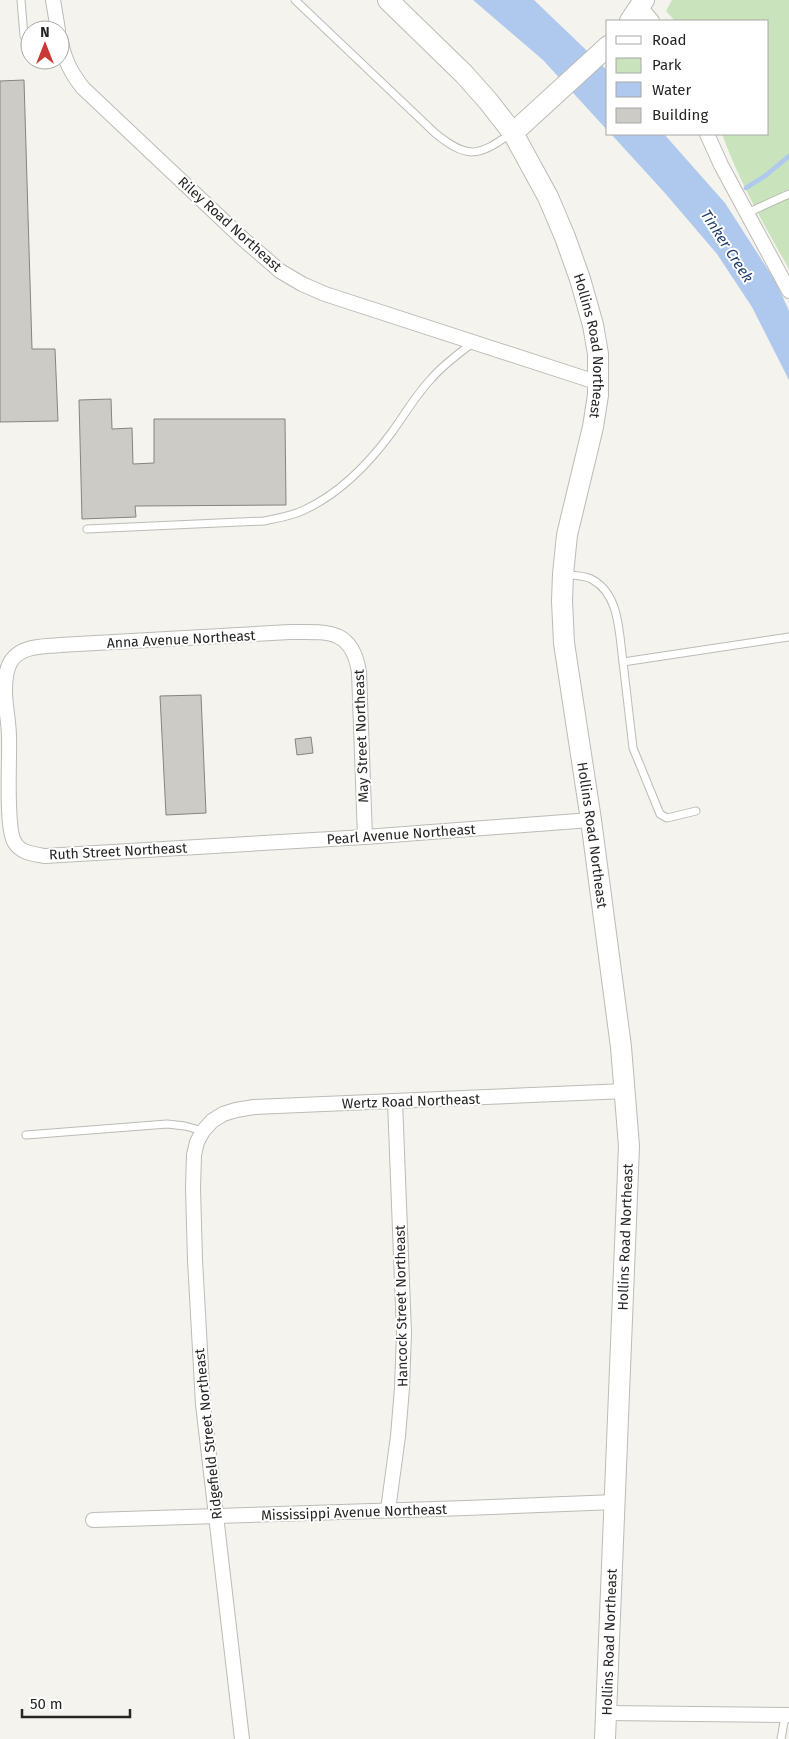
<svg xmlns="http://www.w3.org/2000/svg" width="789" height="1739" font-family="'Fira Sans',sans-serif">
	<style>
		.green { fill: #c9e3bc }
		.water { fill: #aec8ee }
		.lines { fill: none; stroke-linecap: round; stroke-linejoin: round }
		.stream { stroke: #aec8ee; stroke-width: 4.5 }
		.building { fill: #cccbc5; stroke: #85847f }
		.lane-casing { stroke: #bcbbb5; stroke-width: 9 }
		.street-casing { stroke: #bcbbb5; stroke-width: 16 }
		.secondary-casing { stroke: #bcbbb5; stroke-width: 22 }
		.lane { stroke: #fff; stroke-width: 7 }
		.street { stroke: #fff; stroke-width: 14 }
		.secondary { stroke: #fff; stroke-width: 20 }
		.labels { text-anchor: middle; stroke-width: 4; stroke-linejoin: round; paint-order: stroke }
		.street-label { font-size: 14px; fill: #252523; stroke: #fff }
		.water-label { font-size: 15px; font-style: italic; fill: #1c3d6d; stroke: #fff }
	</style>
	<rect width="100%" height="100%" fill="#f4f3ed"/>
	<path class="green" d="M672 0H789V269C764 225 739 181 722 134H768V21H675L666 11Z"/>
	<g class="water">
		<polygon points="473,0 534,0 608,71 608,131 543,60"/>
		<polygon points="611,134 664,134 725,203 776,282 789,311 789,380 752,307 717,254 664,192"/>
	</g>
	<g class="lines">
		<polyline class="stream" points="746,188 765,176 789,156"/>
	</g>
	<g class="building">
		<polygon points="24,80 32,349 55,349 58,421 0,422 0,81"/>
		<polygon points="111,399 112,429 132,428 133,464 154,463 154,419 285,419 286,505 135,506 136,517 82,519 79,400"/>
		<polygon points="201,695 206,813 166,815 160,696"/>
		<polygon points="311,737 313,753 297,755 295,739"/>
	</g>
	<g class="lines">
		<defs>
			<g id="lane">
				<polyline points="21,0 24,36 30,36"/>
				<path d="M295 0 435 133C467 159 478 157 510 134"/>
				<polyline points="747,213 789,194"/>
				<path d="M87 529 264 521C278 518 292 516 304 510 339 494 370 462 392 432 405 414 416 395 431 379 443 365 459 353 474 342"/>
				<path d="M565 574C573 576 586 575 593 580 620 595 619 634 623 662L789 637"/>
				<polyline points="623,662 633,748 660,814 667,818 696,811"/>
				<polyline points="26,1135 167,1124 185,1126 203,1131"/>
				<polyline points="781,1739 784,1722 789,1716"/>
			</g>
			<g id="street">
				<polyline points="53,0 58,30"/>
				<polyline points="641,8 652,21"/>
				<path d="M60 38C64 58 70 72 83 88L243 239 280 271 302 284 325 294 599 383"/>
				<polyline points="707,134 721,165 789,291"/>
				<path d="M365 837 359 672C352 628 327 632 290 632L60 645C43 647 22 645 11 661 6 669 5 682 5 691 5 706 9 722 9 737 10 757 5 829 15 843 21 853 34 854 45 856L365 837 591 820"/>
				<polyline points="388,1510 398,1436 402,1388 404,1333 395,1101"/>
				<polyline points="93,1520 466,1508 615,1502"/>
				<polyline points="606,1713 789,1715"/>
				<polyline points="242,1739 203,1404 195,1260 193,1188 194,1155 197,1142 203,1131 212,1121 223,1114 236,1110 254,1107 626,1091"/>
			</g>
			<g id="secondary">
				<path id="s1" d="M388 0 464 74 488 101 513 133 548 197 565 237 580 279 593 325 598 354V395L593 427 567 535 563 574 562 601 564 643 591 820 621 1047 629 1146 605 1739"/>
				<polyline points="630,21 644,0"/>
				<polyline points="513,133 608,46"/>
			</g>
		</defs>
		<use href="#lane" class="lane-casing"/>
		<use href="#street" class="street-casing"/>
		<use href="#secondary" class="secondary-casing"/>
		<use href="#lane" class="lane"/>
		<use href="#street" class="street"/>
		<use href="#secondary" class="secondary"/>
	</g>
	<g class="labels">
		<g class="street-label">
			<text transform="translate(230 224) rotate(42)" y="5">Riley Road Northeast</text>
			<text dy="5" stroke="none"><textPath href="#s1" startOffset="412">Hollins Road Northeast</textPath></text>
			<text transform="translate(181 639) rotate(-3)" y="5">Anna Avenue Northeast</text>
			<text transform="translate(361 736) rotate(-92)" y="5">May Street Northeast</text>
			<text transform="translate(401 834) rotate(-4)" y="5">Pearl Avenue Northeast</text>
			<text dy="5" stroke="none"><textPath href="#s1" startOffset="908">Hollins Road Northeast</textPath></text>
			<text transform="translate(118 851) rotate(-3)" y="5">Ruth Street Northeast</text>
			<text transform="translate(411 1101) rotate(-2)" y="5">Wertz Road Northeast</text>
			<text transform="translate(625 1237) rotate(-88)" y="5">Hollins Road Northeast</text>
			<text transform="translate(401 1306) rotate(-91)" y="5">Hancock Street Northeast</text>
			<text transform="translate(208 1434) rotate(-96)" y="5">Ridgefield Street Northeast</text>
			<text transform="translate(354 1512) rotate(-2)" y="5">Mississippi Avenue Northeast</text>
			<text transform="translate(609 1642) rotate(-88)" y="5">Hollins Road Northeast</text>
		</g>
		<g class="water-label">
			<text transform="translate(727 246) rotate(57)" y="5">Tinker Creek</text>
		</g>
	</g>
	<rect x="606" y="20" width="162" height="115" fill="#ffffff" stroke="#a8a8a7"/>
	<rect x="616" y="36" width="25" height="8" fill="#ffffff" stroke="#a8a8a7"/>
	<text x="652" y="45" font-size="15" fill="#252523">Road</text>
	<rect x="616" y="58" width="25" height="15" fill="#c9e3bc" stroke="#a8a8a7"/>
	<text x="652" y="70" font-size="15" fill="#252523">Park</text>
	<rect x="616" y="82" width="25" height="15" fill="#aec8ee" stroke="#a8a8a7"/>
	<text x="652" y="95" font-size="15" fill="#252523">Water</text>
	<rect x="616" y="108" width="25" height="15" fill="#cccbc5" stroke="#a8a8a7"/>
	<text x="652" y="120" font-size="15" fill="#252523">Building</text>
	<g transform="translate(45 45)"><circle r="24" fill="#ffffff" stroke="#a8a8a7"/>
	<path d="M0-4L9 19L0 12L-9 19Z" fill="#c83a33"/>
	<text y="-8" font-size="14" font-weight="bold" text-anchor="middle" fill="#252523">N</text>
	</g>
	<path d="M22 1709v8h108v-8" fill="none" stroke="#252523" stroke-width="2.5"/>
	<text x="30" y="1709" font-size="15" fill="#252523" stroke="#ffffff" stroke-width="4" paint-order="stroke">50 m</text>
</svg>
